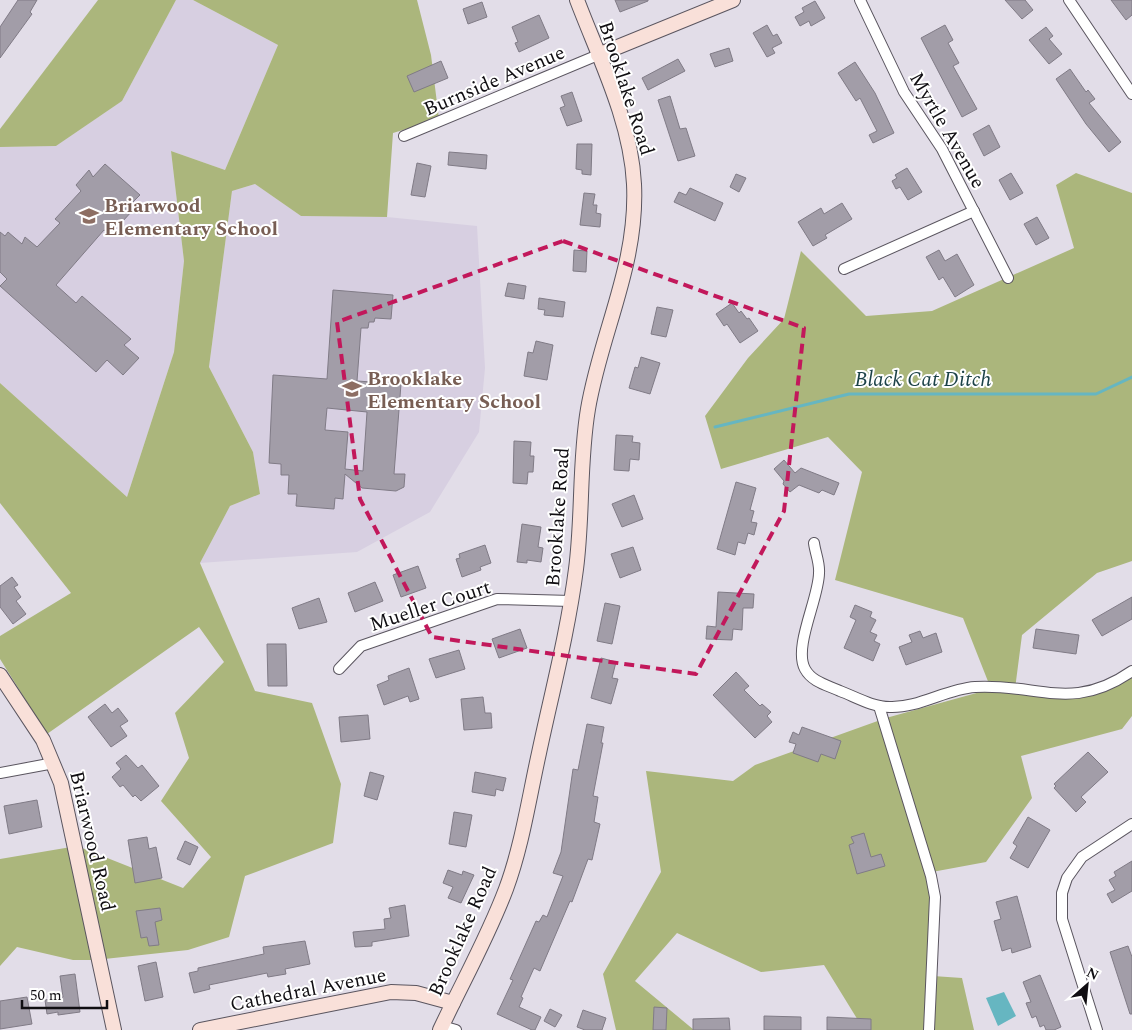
<svg xmlns="http://www.w3.org/2000/svg" width="1132" height="1030" font-family="Spectral,serif">
	<style>
		.built { fill: #d7cfe1 }
		.forest { fill: #abb67c }
		.water { fill: #66b6c1 }
		.lines { fill: none; stroke-linecap: round; stroke-linejoin: round }
		.stream { stroke: #66b6c1; stroke-width: 3 }
		.building { fill: #a29da8; stroke: #807b86; fill-rule: evenodd }
		.street-casing { stroke: #5a555f; stroke-width: 12 }
		.secondary-casing { stroke: #5a555f; stroke-width: 16 }
		.street { stroke: #fff; stroke-width: 10 }
		.secondary { stroke: #f9e0d9; stroke-width: 14 }
		.marked { fill: none; stroke: #c2185b; stroke-width: 4; stroke-dasharray: 10 6; stroke-linejoin: round }
		.labels { text-anchor: middle; stroke-width: 4; stroke-linejoin: round; paint-order: stroke }
		.street-label { font-size: 20px; fill: #100e12; stroke: #fff }
		.education-label { font-size: 20px; font-weight: bold; fill: #785e54; stroke: #fff; text-anchor: start }
		.water-label { font-size: 21px; font-style: italic; fill: #1c4248; stroke: #fff }
	</style>
	<rect width="100%" height="100%" fill="#e2dde8"/>
	<g class="built">
		<polygon points="176,0 193,0 278,45 225,170 171,151 184,261 174,352 127,497 0,383 0,147 56,146 122,101"/>
		<polygon points="255,184 301,216 387,217 477,226 485,368 479,432 430,512 357,552 200,563 230,506 260,494 253,452 209,367 232,191"/>
	</g>
	<g class="forest">
		<polygon points="98,0 176,0 122,101 56,146 0,147 0,129"/>
		<polygon points="193,0 417,0 431,55 439,119 393,133 387,217 301,216 255,184 232,191 209,367 253,452 260,494 230,506 200,563 255,691 312,703 341,784 333,843 245,876 229,937 188,950 95,960 73,960 17,947 0,966 0,859 77,846 183,888 211,857 161,801 189,758 175,713 224,662 199,627 47,734 0,659 0,636 71,593 0,503 0,383 127,497 174,352 184,261 171,151 225,170 278,45"/>
		<polygon points="1076,173 1132,193 1132,561 1097,573 1022,635 1015,689 1088,694 1132,674 1132,716 1122,729 1021,756 1032,798 986,862 932,872 933,976 962,978 974,1030 864,1030 824,965 761,972 677,933 635,981 694,1030 616,1030 603,974 661,872 646,771 733,781 755,765 886,718 991,689 963,618 835,580 862,472 828,437 721,469 705,416 748,358 784,319 801,251 866,316 932,311 1074,248 1056,185"/>
	</g>
	<polygon class="water" points="1004,992 1016,1016 998,1026 986,998"/>
	<g class="lines">
		<polyline class="stream" points="715,427 849,394 1096,394 1132,377"/>
	</g>
	<g class="building">
		<polygon points="18,0 37,0 30,12 32,14 0,58 0,27"/>
		<polygon points="615,0 648,0 648,1 620,12"/>
		<polygon points="1005,0 1025,0 1033,10 1022,19"/>
		<polygon points="1111,0 1132,0 1132,15 1126,20"/>
		<polygon points="815,1 825,18 811,26 809,21 800,26 795,17 804,12 802,8"/>
		<polygon points="482,2 487,17 468,24 463,9"/>
		<polygon points="539,15 549,38 519,52 515,43 518,42 512,27"/>
		<polygon points="767,25 773,36 777,34 782,43 772,48 775,53 767,57 753,33"/>
		<polygon points="945,25 953,40 948,43 959,63 953,66 977,109 962,117 921,38"/>
		<polygon points="1046,27 1053,36 1049,39 1062,54 1049,64 1029,40"/>
		<polygon points="729,48 733,61 715,67 710,54"/>
		<polygon points="678,59 685,71 648,90 642,78"/>
		<polygon points="441,61 448,78 414,92 407,76"/>
		<polygon points="855,62 875,93 894,133 873,143 869,135 877,131 860,98 856,101 838,73"/>
		<polygon points="1070,69 1086,92 1088,90 1095,99 1089,103 1121,142 1109,152 1086,124 1056,79"/>
		<polygon points="572,92 582,121 567,126 560,108 565,106 561,96"/>
		<polygon points="670,96 680,129 686,128 695,156 678,161 658,100"/>
		<polygon points="989,125 1000,147 984,156 973,134"/>
		<polygon points="577,144 592,144 591,175 582,174 582,170 576,169"/>
		<polygon points="449,152 487,155 486,169 448,165"/>
		<polygon points="417,163 431,166 425,197 411,195"/>
		<polygon points="105,164 140,195 129,206 133,210 122,222 119,220 108,233 104,230 56,285 76,303 82,296 131,339 124,345 139,358 123,375 107,360 96,372 0,286 7,279 0,272 0,232 5,236 8,232 22,244 25,237 37,247 60,223 55,219 81,191 76,185 89,170 93,177"/>
		<polygon points="907,168 922,192 908,200 900,187 896,189 892,181 897,178 895,175"/>
		<polygon points="1011,173 1023,193 1010,200 999,180"/>
		<polygon points="736,174 746,178 739,192 730,187"/>
		<polygon points="690,188 723,203 715,221 674,202 679,192 686,195"/>
		<polygon points="584,193 595,194 593,205 597,205 596,213 601,214 600,227 580,225"/>
		<polygon points="842,203 852,219 825,235 827,238 813,246 798,222 821,208 824,214"/>
		<polygon points="1037,217 1049,238 1036,245 1024,224"/>
		<polygon points="574,250 587,251 586,272 573,271"/>
		<polygon points="939,250 945,261 957,254 974,285 955,297 943,277 939,280 926,257"/>
		<polygon points="508,283 526,286 524,299 505,296"/>
		<path d="M333 290 393 295 391 319 375 318 374 322H369L368 328H361L357 381 401 384 394 474H405L404 487 396 491 362 488 345 474 343 499 335 498 334 509 296 506 297 494H288L289 475H281V464L269 463 273 375 327 379ZM327 408 367 412 363 471 345 469 348 432 325 430Z"/>
		<polygon points="539,298 565,302 563,317 544,315 545,310 538,309"/>
		<polygon points="732,303 739,313 741,311 747,319 749,318 758,331 740,343 727,324 724,326 716,314"/>
		<polygon points="657,307 673,310 666,337 651,334"/>
		<polygon points="536,341 553,345 547,380 524,376 528,352 533,353"/>
		<polygon points="641,357 660,363 650,394 629,388 635,367 638,368"/>
		<polygon points="616,435 633,436 632,442 640,443 639,460 630,459 629,471 614,470"/>
		<polygon points="514,441 531,442 530,456 534,456 533,472 528,472 527,484 513,483"/>
		<polygon points="784,460 795,473 801,468 839,483 834,495 822,490 819,493 799,485 790,492 783,484 784,481 774,469"/>
		<polygon points="736,482 756,488 750,510 754,511 751,522 757,523 754,535 748,533 745,544 738,542 735,555 717,549"/>
		<polygon points="634,495 643,519 622,527 612,504"/>
		<polygon points="522,524 541,527 538,547 543,548 541,562 527,560 527,563 517,562"/>
		<polygon points="485,545 491,563 480,567 481,570 462,577 456,559 460,558 459,554"/>
		<polygon points="633,547 641,570 620,578 611,554"/>
		<polygon points="418,566 426,588 401,597 393,575"/>
		<polygon points="12,577 18,585 14,587 21,597 16,601 26,614 13,624 0,607 0,586"/>
		<polygon points="375,582 383,601 355,612 348,593"/>
		<polygon points="718,592 754,594 753,608 743,608 742,630 733,629 732,640 706,639 707,626 716,627"/>
		<polygon points="1132,597 1132,619 1102,636 1092,620"/>
		<polygon points="319,598 327,622 299,629 292,608"/>
		<polygon points="605,603 620,606 612,644 597,641"/>
		<polygon points="855,605 872,612 870,617 876,620 870,632 877,635 874,641 880,644 873,661 844,648 856,620 850,617"/>
		<polygon points="520,629 527,648 499,658 492,639"/>
		<polygon points="1036,629 1079,635 1076,654 1033,648"/>
		<polygon points="920,631 923,638 936,633 942,652 906,665 899,647 912,642 909,635"/>
		<polygon points="267,644 286,644 287,686 268,686"/>
		<polygon points="459,650 465,669 436,678 429,659"/>
		<polygon points="601,658 616,662 612,678 618,679 611,704 591,698"/>
		<polygon points="409,668 419,699 410,702 408,696 384,705 377,685 389,680 388,676"/>
		<polygon points="736,672 749,686 744,690 760,706 762,704 771,712 767,716 772,722 755,738 713,695"/>
		<polygon points="483,697 485,713 491,713 492,728 464,730 461,699"/>
		<polygon points="105,704 112,713 118,708 128,721 120,726 127,736 111,747 88,717"/>
		<polygon points="368,715 370,739 341,742 339,717"/>
		<polygon points="587,724 604,727 601,743 603,743 593,796 598,797 594,822 600,824 592,860 588,859 572,902 570,901 540,971 534,968 521,997 523,998 519,1007 541,1017 535,1030 532,1030 497,1014 513,980 510,979 536,921 539,922 543,915 547,917 563,876 553,873 561,852 573,769 578,770"/>
		<polygon points="802,727 841,741 835,759 821,754 818,762 793,753 796,744 789,742 793,732 799,735"/>
		<polygon points="1088,752 1108,772 1081,797 1086,802 1076,812 1054,788 1056,786 1054,784"/>
		<polygon points="126,755 138,768 142,765 159,786 141,801 135,795 133,797 123,785 120,787 112,777 121,769 116,763"/>
		<polygon points="370,772 384,776 377,800 364,796"/>
		<polygon points="475,772 506,778 503,791 496,789 495,796 472,792"/>
		<polygon points="37,800 42,827 9,834 4,806"/>
		<polygon points="454,812 472,815 466,847 449,844"/>
		<polygon points="1028,817 1050,830 1028,868 1010,858 1017,846 1013,843"/>
		<polygon points="864,833 871,857 881,854 885,866 857,874 849,845 854,843 851,837"/>
		<polygon points="147,837 149,849 156,847 162,878 135,883 128,840"/>
		<polygon points="185,841 198,847 190,865 177,859"/>
		<polygon points="1132,861 1132,891 1112,903 1107,894 1115,890 1109,880 1116,876 1114,872"/>
		<polygon points="448,870 462,875 463,871 474,875 461,903 448,898 453,887 443,883"/>
		<polygon points="1017,896 1031,947 1012,953 1011,948 1002,951 994,921 1001,919 996,902"/>
		<polygon points="405,905 409,936 372,942 372,946 355,947 353,932 385,929 384,919 391,918 389,908"/>
		<polygon points="160,908 162,920 155,922 159,945 149,946 147,937 141,938 136,911"/>
		<polygon points="305,941 310,964 285,969 286,974 268,977 267,973 209,985 210,989 194,993 189,973 198,971 198,968 264,954 263,947"/>
		<polygon points="1128,946 1132,957 1132,1014 1130,1014 1110,952"/>
		<polygon points="156,962 163,997 145,1001 138,966"/>
		<polygon points="75,974 80,1012 58,1015 58,1012 47,1014 45,1000 63,997 60,976"/>
		<polygon points="1040,975 1061,1027 1054,1030 1046,1030 1044,1025 1040,1027 1036,1016 1032,1018 1026,1003 1031,1002 1023,982"/>
		<polygon points="27,997 32,1024 0,1029 0,1001"/>
		<polygon points="654,1007 667,1008 666,1030 653,1030"/>
		<polygon points="550,1009 562,1015 555,1027 544,1021"/>
		<polygon points="583,1010 606,1018 602,1030 585,1030 577,1027"/>
		<polygon points="764,1016 801,1017 801,1030 764,1030"/>
		<polygon points="827,1017 871,1019 871,1030 827,1030"/>
		<polygon points="729,1018 730,1030 693,1030 693,1019"/>
	</g>
	<g class="lines">
		<defs>
			<g id="street">
				<polyline points="860,0 904,92 942,149 1008,278"/>
				<polyline points="1069,0 1132,94"/>
				<polyline points="404,136 598,55"/>
				<polyline points="844,269 974,211"/>
				<path d="M814 543C815 552 820 563 819 573 819 598 793 647 805 669 812 682 827 685 840 691 856 697 872 707 890 707 919 708 946 689 975 687 1038 683 1072 713 1132 671"/>
				<polyline points="339,669 361,646 497,599 571,601"/>
				<polyline points="879,706 931,876 935,897 929,1030"/>
				<polyline points="0,773 54,763"/>
				<polyline points="442,1026 456,1030"/>
				<polyline points="1097,1030 1062,919 1062,893 1067,878 1082,857 1132,824"/>
			</g>
			<g id="secondary">
				<polyline points="598,55 733,0"/>
				<polyline points="0,675 43,740 61,783 114,1030"/>
				<polyline points="200,1030 391,992 416,993 453,1003"/>
				<path d="M440 1030C462 983 488 937 506 889 522 846 529 798 539 753 552 692 568 631 576 569 583 516 579 462 588 409 601 332 638 265 634 184 631 121 599 58 577 0"/>
			</g>
		</defs>
		<use href="#street" class="street-casing"/>
		<use href="#secondary" class="secondary-casing"/>
		<use href="#street" class="street"/>
		<use href="#secondary" class="secondary"/>
	</g>
	<path class="marked" d="M563 241 804 328 784 511 696 674 432 637 360 499 337 322Z"/>
	<defs>
		<symbol id="school-bare" viewBox="-9 -9 18 18"><path d="M0-5L7-2L0 1L-7-2ZM-4 1L0 2.5L4 1V4Q0 6-4 4Z" fill="#8d6e63" stroke="#fff" stroke-width="2.5" paint-order="stroke"/></symbol>
	</defs>
	<g fill-rule="evenodd">
		<use href="#school-bare" x="75" y="202" width="28" height="28"/>
		<use href="#school-bare" x="338" y="375" width="28" height="28"/>
	</g>
	<g class="labels">
		<g class="street-label">
			<text transform="translate(494 80) rotate(-23)" y="7">Burnside Avenue</text>
			<text transform="translate(627 88) rotate(72)" y="7">Brooklake Road</text>
			<text transform="translate(948 130) rotate(60)" y="7">Myrtle Avenue</text>
			<text transform="translate(557 517) rotate(-86)" y="7">Brooklake Road</text>
			<text transform="translate(430 605) rotate(-18)" y="7">Mueller Court</text>
			<text transform="translate(93 841) rotate(77)" y="7">Briarwood Road</text>
			<text transform="translate(462 931) rotate(-66)" y="7">Brooklake Road</text>
			<text transform="translate(308 989) rotate(-11)" y="7">Cathedral Avenue</text>
		</g>
		<g class="education-label">
			<text x="104" y="212">Briarwood<tspan x="104" dy="23">Elementary School</tspan></text>
			<text x="367" y="385">Brooklake<tspan x="367" dy="23">Elementary School</tspan></text>
		</g>
		<g class="water-label">
			<text x="923" y="386">Black Cat Ditch</text>
		</g>
	</g>
	<g transform="translate(1087 985) rotate(27)" stroke="#ffffff" stroke-width="4" paint-order="stroke">
	<path d="M0-4L9 19L0 12L-9 19Z" fill="#100e12"/>
	<text y="-8" font-size="14" font-weight="bold" text-anchor="middle" fill="#100e12">N</text>
	</g>
	<path d="M22 1000v8h85v-8" fill="none" stroke="#100e12" stroke-width="2.5"/>
	<text x="30" y="1000" font-size="15" fill="#100e12" stroke="#ffffff" stroke-width="4" paint-order="stroke">50 m</text>
</svg>
